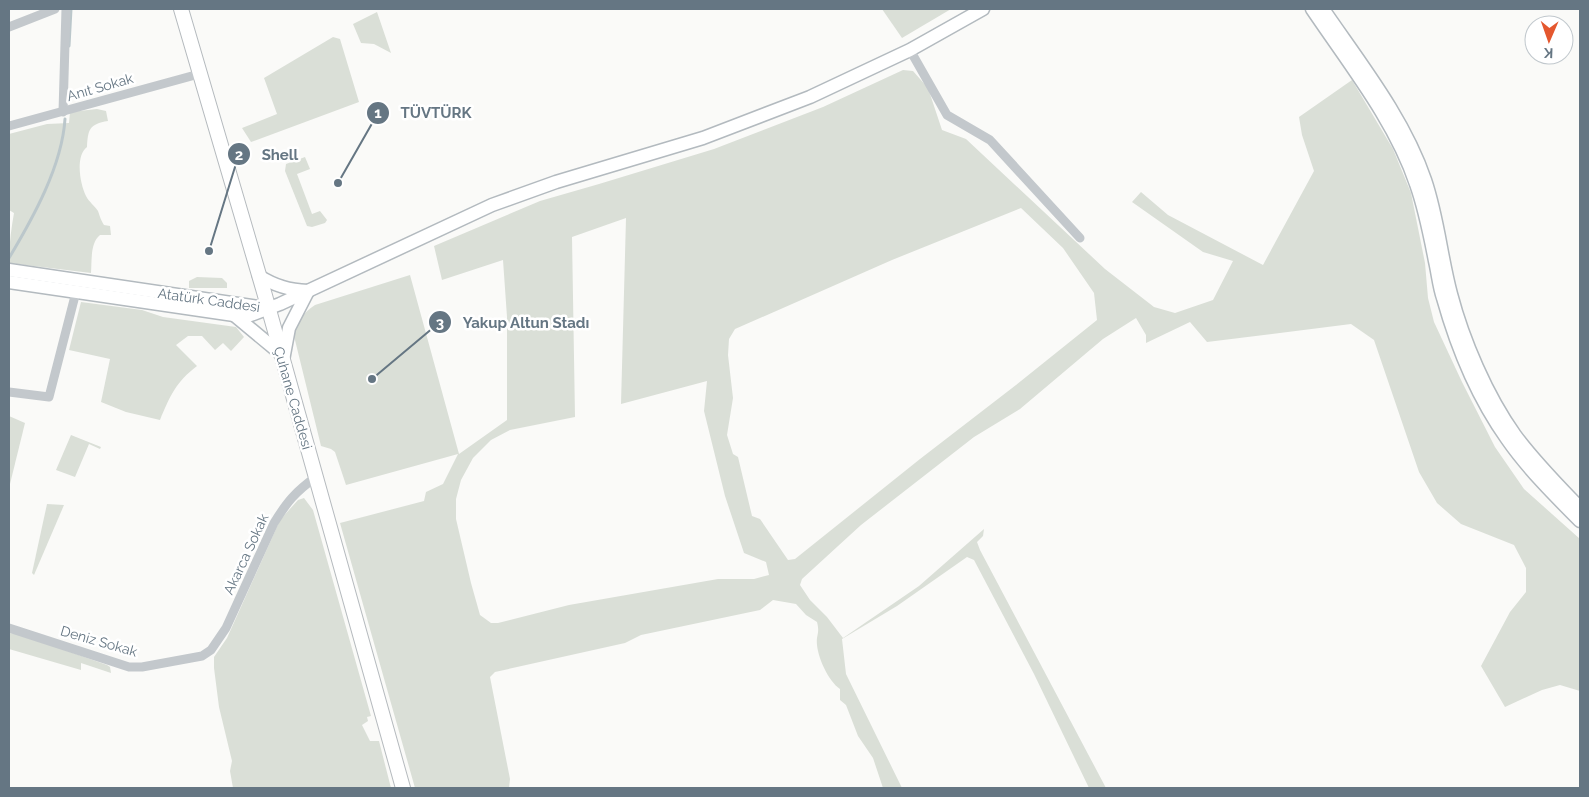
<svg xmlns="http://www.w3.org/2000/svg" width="1589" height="797" font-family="Raleway,sans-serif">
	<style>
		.green { fill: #dadfd7; fill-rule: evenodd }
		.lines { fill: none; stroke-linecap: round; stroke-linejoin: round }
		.stream { stroke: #bbc7cb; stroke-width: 3 }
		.secondary-casing { stroke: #b3babf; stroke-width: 15 }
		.primary-casing { stroke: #b5babe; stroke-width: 16 }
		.street { stroke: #c3c8cc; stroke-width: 9 }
		.secondary { stroke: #fff; stroke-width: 12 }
		.primary { stroke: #fff; stroke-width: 14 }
		.labels { text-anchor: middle; stroke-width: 5; stroke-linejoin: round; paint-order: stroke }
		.street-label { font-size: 14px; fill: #657683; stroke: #fff }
		.leader { fill: none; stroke: #657683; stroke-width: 2 }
		.callout-dot { fill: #657683; stroke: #fff; stroke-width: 2 }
		.mark-label { font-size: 15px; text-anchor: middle; font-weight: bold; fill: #fff }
		.callout-label { font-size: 15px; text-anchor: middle; font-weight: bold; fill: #657683; stroke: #fff; stroke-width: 5; stroke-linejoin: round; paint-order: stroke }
	</style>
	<rect width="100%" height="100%" fill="#fafaf8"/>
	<g class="green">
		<polygon points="882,9 951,9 902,38"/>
		<polygon points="377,12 391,53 374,44 361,43 353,24"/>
		<polygon points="333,37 340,39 359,102 251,142 242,128 277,114 264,78"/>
		<path d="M903 70 913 71 928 88 942 130 966 139 1105 269 1154 307 1175 313 1213 300 1233 261 1203 252 1132 202 1141 192 1168 215 1263 265 1314 171 1302 135 1299 117 1352 80 1393 149 1411 193 1425 263 1428 298 1434 322 1462 382 1495 447 1524 489 1580 539V691L1560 685 1542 690 1505 707 1481 666 1510 612 1526 592V568L1514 545 1461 524 1437 503 1419 472 1374 340 1351 324 1207 342 1190 322 1146 343V335L1136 318 1103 339 1020 409 974 437 861 525 802 579 800 585 810 600 827 617 843 638 919 586 984 529 983 536 977 542 980 550 1106 788H1089L1034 674 974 560 967 557 897 606 842 639 846 674 902 788H883L873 758 858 736 846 705 840 700V689C828 681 815 653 817 638 818 632 819 630 817 622L806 615 796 604 773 600 760 610 641 635 625 643 495 672 490 677 510 779 509 788H415L340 523 424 501 426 492 443 484 458 454 346 485 335 452 331 449 321 446 294 336C296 322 303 313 315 305L410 275 459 454 507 420V317L503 260 442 280 434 246 540 201 599 184 714 149 823 107ZM1021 208 1063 248 1094 293 1097 320 1016 385 920 459 795 559 788 560 760 519 752 516 738 457 733 454 727 435 733 398 728 355 729 339 735 329 892 260ZM626 218 621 404 707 381 704 411 725 496 744 553 766 562 769 575 754 579H718L569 605 498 623H491L480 615 471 583 456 519V499L461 480 473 458 491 440 510 430 575 417 572 237Z"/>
		<path d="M97 109 106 111 108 121C89 124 88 130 87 147 75 156 80 184 86 196 89 202 95 206 98 211 100 217 101 220 104 225L110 226 111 235H100C90 243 92 261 91 273L9 263C9 246 11 230 14 213L9 210V134L47 124 69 123 70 112Z"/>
		<polygon points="305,157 310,169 297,174 312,214 320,211 327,220 325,223 312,227 307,226 285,171 286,164"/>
		<polygon points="197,277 222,278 227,283 227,288 189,288 189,281"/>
		<path d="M81 302 142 310 163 317 236 327 244 337 231 351 223 343 215 350 202 336H188L176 345 197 366C176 382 170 396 160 420L126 412 101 402 110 359 69 350Z"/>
		<polygon points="9,416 25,423 9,488"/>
		<polygon points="71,435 101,447 100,449 89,444 75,477 56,470"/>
		<polygon points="304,498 313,510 371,716 367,717 368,721 362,725 370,741 379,741 391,788 233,788 230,771 232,761 219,707 214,668 214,657 227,638 280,520 298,500"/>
		<polygon points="47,504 64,505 34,575 32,573"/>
		<polygon points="9,633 19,634 107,665 110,667 111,673 81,663 81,670 9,649"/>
	</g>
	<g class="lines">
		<g class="stream">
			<polyline points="69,46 71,9"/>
			<path d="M9 258C33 218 62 166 65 119"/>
		</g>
		<defs>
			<g id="secondary">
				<path d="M1312 9C1349 64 1395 121 1416 184 1425 209 1430 235 1435 261 1438 274 1439 286 1443 298 1457 348 1477 397 1507 439 1527 468 1555 496 1580 521"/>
				<path d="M1323 9C1360 63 1404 118 1425 180 1438 218 1441 257 1451 294 1463 340 1487 396 1515 435 1534 461 1558 485 1580 508"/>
				<polyline points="9,270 266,308"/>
				<path d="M259 276C275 286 289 290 308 291L289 328 283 360"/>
				<polyline points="9,282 234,315 248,316 280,304 492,205 556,182 703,138 810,97 910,50 983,9"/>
				<polyline points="234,315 281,354"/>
			</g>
			<polyline id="primary" points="181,9 264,292 403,788"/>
		</defs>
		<use href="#secondary" class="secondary-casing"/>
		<use href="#primary" class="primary-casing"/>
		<g class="street">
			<polyline points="9,27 55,9"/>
			<polyline points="910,50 947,115 990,140 1080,238"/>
			<polyline points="63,112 66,9"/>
			<polyline points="9,126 199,74"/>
			<polyline points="9,392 49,397 77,288"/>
			<path d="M9 628 129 667H142L202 656 211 650 226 628 274 523C287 502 295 492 316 477"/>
		</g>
		<use href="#secondary" class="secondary"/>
		<use href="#primary" class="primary"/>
	</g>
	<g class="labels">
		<g class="street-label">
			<text transform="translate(100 87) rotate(-16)" y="5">Anıt Sokak</text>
			<text transform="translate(209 300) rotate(8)" y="5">Atatürk Caddesi</text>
			<text transform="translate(293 398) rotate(74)" y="5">Çuhane Caddesi</text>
			<text transform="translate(246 554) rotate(-65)" y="5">Akarca Sokak</text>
			<text transform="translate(99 641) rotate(16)" y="5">Deniz Sokak</text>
		</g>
	</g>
	<path class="leader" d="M338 183L378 113M209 251L239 154M372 379L440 322"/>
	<g class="callout-dot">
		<circle cx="338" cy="183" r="5"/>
		<circle cx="209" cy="251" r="5"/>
		<circle cx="372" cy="379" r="5"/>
		<circle cx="378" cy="113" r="12"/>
		<circle cx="239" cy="154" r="12"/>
		<circle cx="440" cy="322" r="12"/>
	</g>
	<g class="mark-label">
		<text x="378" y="118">1</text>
		<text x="239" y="160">2</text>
		<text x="440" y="328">3</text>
	</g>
	<g class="callout-label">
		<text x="436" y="118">TÜVTÜRK</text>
		<text x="280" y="160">Shell</text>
		<text x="526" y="328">Yakup Altun Stadı</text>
	</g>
	<rect width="1589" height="797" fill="none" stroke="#657683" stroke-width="20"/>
	<g transform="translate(1549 40) rotate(182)"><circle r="24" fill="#ffffff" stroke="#c1c8cd"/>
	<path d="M0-4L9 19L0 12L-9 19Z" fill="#e4572e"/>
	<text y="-8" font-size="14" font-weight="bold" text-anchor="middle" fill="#657683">K</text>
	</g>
</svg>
